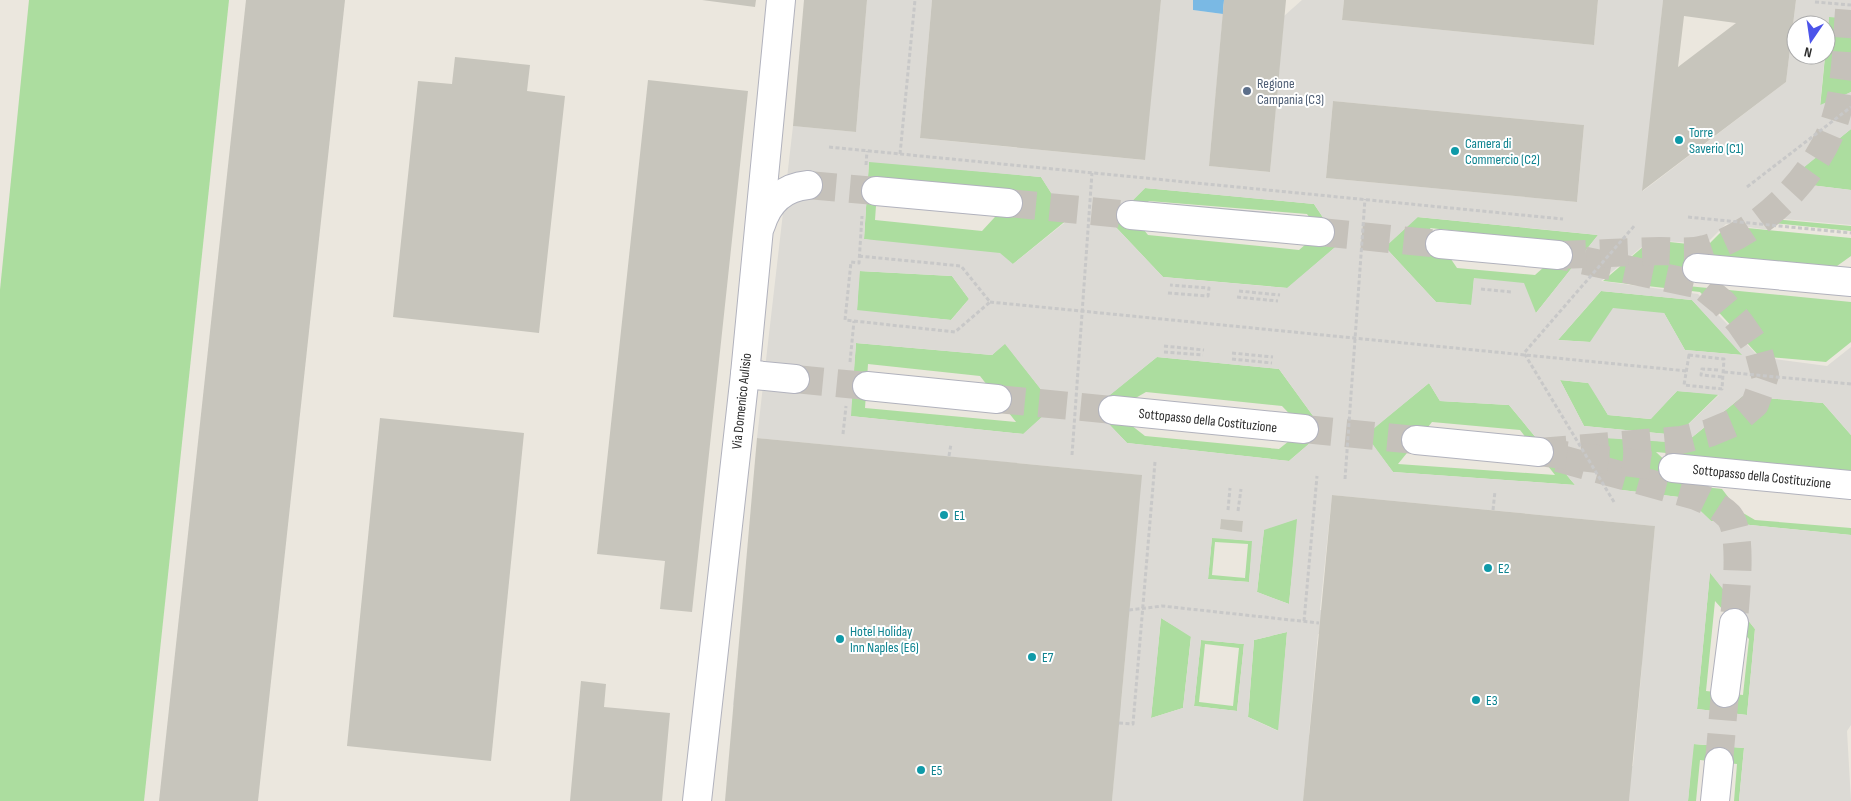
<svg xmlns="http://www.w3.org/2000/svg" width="1851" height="801" font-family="'Sofia Sans Condensed',sans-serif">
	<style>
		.green { fill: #acdd9f; fill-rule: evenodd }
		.plaza { fill: #dcdad5; fill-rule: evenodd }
		.water { fill: #7ab9e4 }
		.building { fill: #c7c5bc; fill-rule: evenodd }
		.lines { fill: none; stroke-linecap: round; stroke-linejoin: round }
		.street-tunnel { stroke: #c5c1ba; stroke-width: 28; stroke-dasharray: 28 14; stroke-linecap: butt }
		.secondary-tunnel { stroke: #c5c1ba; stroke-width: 28; stroke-dasharray: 28 14; stroke-linecap: butt }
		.street-casing { stroke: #b1b2bd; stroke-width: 30 }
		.secondary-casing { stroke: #b1b2bd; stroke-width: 30 }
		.path { stroke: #c8c8c8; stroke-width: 3; stroke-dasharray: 4 2.5; stroke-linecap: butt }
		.street { stroke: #fff; stroke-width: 28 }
		.secondary { stroke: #fff; stroke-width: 28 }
		.service-dot { fill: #5c6f8a; stroke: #fff; stroke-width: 2 }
		.culture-dot { fill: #0f9aa8; stroke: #fff; stroke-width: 2 }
		.labels { text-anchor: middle; stroke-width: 4; stroke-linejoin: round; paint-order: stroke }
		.service-label { font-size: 14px; fill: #4e5e75; stroke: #fff; text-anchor: start }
		.culture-label { font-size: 14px; fill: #0d838f; stroke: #fff; text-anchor: start }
		.street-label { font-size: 14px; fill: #2b2b2b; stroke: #fff }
	</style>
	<rect width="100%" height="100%" fill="#ebe7de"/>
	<g class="green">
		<polygon points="29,0 229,0 144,801 0,801 0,290"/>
		<polygon points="1829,16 1851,19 1851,92 1820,108"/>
		<polygon points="1851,129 1851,190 1785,182"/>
		<path d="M869 161 1041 177 1068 219 1013 264 864 239ZM878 177 1019 191 982 231 875 220Z"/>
		<path d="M1145 188 1314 204 1340 243 1288 288 1163 277 1111 222ZM1149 201 1307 214 1320 232 1299 250 1148 235 1132 215Z"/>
		<path d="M1417 217 1598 235 1536 313 1474 278 1472 305 1436 302 1385 247ZM1430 228 1571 243 1535 275 1457 268Z"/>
		<polygon points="1773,219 1851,226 1851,231 1773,223"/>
		<polygon points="1727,226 1851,238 1851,256 1830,271 1713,257 1677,285 1851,302 1851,342 1826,362 1759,356 1700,292 1603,281 1651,240 1707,246"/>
		<polygon points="859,271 952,276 969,299 951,320 857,311"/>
		<polygon points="1601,291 1692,300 1743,355 1685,350 1664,313 1590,342 1558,340"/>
		<path d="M856 343 992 355 1005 343 1054 406 1024 434 850 416ZM868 364 980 376 1016 422 865 408Z"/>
		<path d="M1157 357 1279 369 1324 431 1289 461 1127 443 1093 408ZM1146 392 1282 406 1304 429 1279 449 1145 436 1113 411Z"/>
		<polygon points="1560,380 1589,383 1608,415 1650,419 1677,391 1719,394 1677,435 1584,426"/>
		<path d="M1429 383 1440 401 1509 405 1575 485 1393 472 1365 435ZM1432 422 1520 430 1555 475 1398 464Z"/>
		<polygon points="1743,396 1823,403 1851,435 1851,471 1656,452 1673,468 1687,485 1722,489 1738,510 1755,520 1851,528 1851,535 1711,521 1687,498 1622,490 1586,436 1685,443"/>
		<polygon points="1298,518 1289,604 1257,592 1264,529"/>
		<path d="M1212 537 1253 541 1249 582 1208 579ZM1215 542 1248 544 1245 578 1212 575Z"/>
		<path d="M1710 572 1755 629 1747 715 1697 709ZM1715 601 1749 639 1743 695 1706 691Z"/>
		<polygon points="1161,618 1191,636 1183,708 1151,718"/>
		<polygon points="1287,632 1279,731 1248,717 1254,640"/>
		<path d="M1201 640 1244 644 1237 711 1194 706ZM1205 644 1239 648 1233 706 1199 702Z"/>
		<polygon points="1693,744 1744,748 1739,801 1734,801 1737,764 1700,760 1696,801 1688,801"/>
	</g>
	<path class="plaza" d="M867 0H932L920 138 1144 160 1161 0H1193V10L1223 14 1209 166 1270 172 1284 16 1302 0H1344L1342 20 1594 45 1598 0H1663L1643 191 1786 82 1796 0H1851V19L1829 17 1826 49V25H1796V55H1825L1820 105 1851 92V129L1786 182 1851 190V225L1773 218 1770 230 1726 224 1706 244 1650 240 1601 281 1698 294 1759 357 1827 366 1851 347V435L1823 403 1743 396 1685 443 1586 437 1622 490 1687 498 1711 521 1851 535V725L1847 731 1851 801H1739L1744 748 1694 744 1688 801H1629L1630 789 1307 758 1303 801H1112L1117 739 733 705 737 667 1121 704 1141 475 757 438 793 126 856 132ZM1333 101 1584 125 1577 202 1326 178ZM869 162 1041 177 1068 220 1013 264 1000 253 864 239ZM1145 188 1314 204 1340 243 1287 288 1163 277 1111 222ZM1418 217 1598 235 1536 313 1524 283 1474 278 1471 305 1436 302 1385 247ZM860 271 952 276 969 299 951 320 857 310ZM1601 291 1692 300 1742 355 1685 350 1664 313 1613 308 1590 342 1558 340ZM856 343 992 355 1005 344 1054 406 1023 434 851 416ZM1157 357 1279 369 1324 431 1289 461 1127 443 1094 408ZM1560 380 1588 383 1608 415 1651 419 1677 391 1719 395 1677 435 1584 426ZM1429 383 1440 401 1509 405 1575 485 1393 472 1366 435ZM1332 495 1655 526 1644 642 1320 610ZM1221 519 1243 521 1242 531 1220 529ZM1297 519 1289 604 1257 592 1264 530ZM1212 538 1252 541 1249 582 1208 579ZM1710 573 1755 629 1747 715 1697 709ZM1161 618 1191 637 1183 708 1151 718ZM1287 632V633L1278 731 1248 717 1254 640ZM1318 634 1642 665 1633 766 1309 735ZM1201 640 1244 644 1237 711 1194 706Z"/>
	<polygon class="water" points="1193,0 1224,0 1223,14 1193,10"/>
	<g class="building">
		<polygon points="246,0 345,0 258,801 159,801"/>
		<polygon points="702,0 756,0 755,7"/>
		<polygon points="804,0 867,0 856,132 793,126"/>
		<polygon points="932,0 1161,0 1145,160 920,138"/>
		<polygon points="1224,0 1286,0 1270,172 1209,166"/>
		<polygon points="1344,0 1598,0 1594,45 1342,20"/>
		<path d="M1663 0H1796L1786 82 1642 191ZM1684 16 1736 23 1678 67Z"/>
		<polygon points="455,57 530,65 527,91 565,96 539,333 393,317 418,81 452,84"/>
		<polygon points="648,80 748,91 692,612 660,609 665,561 597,554"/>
		<polygon points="1333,101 1584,125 1577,202 1326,178"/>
		<polygon points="380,418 524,433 491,761 347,746"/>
		<polygon points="757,438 1142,475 1112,801 725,801"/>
		<polygon points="1332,495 1655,526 1629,801 1303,801"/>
		<polygon points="1221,519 1243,521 1242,532 1220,529"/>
		<polygon points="581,681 606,684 604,707 670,713 662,801 570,801"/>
	</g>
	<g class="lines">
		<g class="street-tunnel">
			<polyline points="1539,452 1681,440 1709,433 1733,423 1755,404 1765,375 1758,349 1740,323 1723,303 1701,285 1558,255"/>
			<path d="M1558 458 1696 496C1708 501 1720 507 1729 516 1744 534 1735 599 1734 623"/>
			<polyline points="1719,762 1725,693"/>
		</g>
		<g class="secondary-tunnel">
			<polyline points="808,185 876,191"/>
			<polyline points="1008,203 1131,215"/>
			<polyline points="1320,232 1440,244"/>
			<path d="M1558 255C1592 254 1626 252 1660 251 1674 251 1692 253 1705 249 1760 234 1818 175 1835 120 1847 83 1846 39 1850 0"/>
			<polyline points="795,379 867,386"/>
			<polyline points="997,399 1113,410"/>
			<polyline points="1304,429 1416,440"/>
			<polyline points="1539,452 1673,468"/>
		</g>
		<defs>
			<g id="street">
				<polyline points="1725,693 1734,623"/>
				<polyline points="1715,801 1719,762"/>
			</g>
			<g id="secondary">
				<polyline points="876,191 1008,203"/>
				<polyline points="1131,215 1320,232"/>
				<path d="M761 225C768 202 784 187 808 185"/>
				<polyline points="1440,244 1558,255"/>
				<polyline points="1697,268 1851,282"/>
				<polyline points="745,374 795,379"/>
				<polyline points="867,386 997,399"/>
				<polyline points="1113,410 1304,429"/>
				<polyline points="1416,440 1539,452"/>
				<polyline points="1673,468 1851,485"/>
				<polyline points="697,801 745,374 781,0"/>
			</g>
		</defs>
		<use href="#street" class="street-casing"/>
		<use href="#secondary" class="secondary-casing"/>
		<g class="path">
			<polyline points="1815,2 1851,5"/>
			<polyline points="829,147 1563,219"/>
			<polyline points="900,154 915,0"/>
			<polyline points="866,165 867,151"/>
			<polyline points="1747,187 1851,107"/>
			<polyline points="1688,217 1851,233"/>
			<polyline points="859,256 961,266 990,302 955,332 845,320 851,262 859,263 862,216"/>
			<polyline points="1481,289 1512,292"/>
			<polyline points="1239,291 1280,295"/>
			<polyline points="1168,293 1208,296 1209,288 1170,285"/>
			<polyline points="1237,297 1278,301"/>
			<polyline points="990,302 1687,371"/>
			<polyline points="1164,346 1204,350"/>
			<polyline points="1164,352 1203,355"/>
			<polyline points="1232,353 1273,357"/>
			<polygon points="1689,355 1724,359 1722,389 1684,385"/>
			<polyline points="1232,359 1272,363"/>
			<polyline points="850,362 854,321"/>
			<polyline points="1718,370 1702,369 1701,375 1723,377"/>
			<polyline points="1724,372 1851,384"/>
			<polyline points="843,434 846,406"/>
			<polyline points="1072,455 1092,173"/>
			<polyline points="949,456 951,444"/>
			<polyline points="1345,479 1365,199"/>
			<polyline points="1614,502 1524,353 1635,225"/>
			<polyline points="1228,510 1230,488"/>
			<polyline points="1493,510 1495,491"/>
			<polyline points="1238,511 1241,489"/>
			<polyline points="1129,610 1162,606 1319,623"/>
			<polyline points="1304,621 1317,476"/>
			<polyline points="1119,723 1133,724 1155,462"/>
		</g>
		<use href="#street" class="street"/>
		<use href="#secondary" class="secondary"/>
	</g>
	<circle class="service-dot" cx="1247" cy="91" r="5"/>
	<g class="culture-dot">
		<circle cx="1679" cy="140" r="5"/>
		<circle cx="1455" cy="151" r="5"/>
		<circle cx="944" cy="515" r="5"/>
		<circle cx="1488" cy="568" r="5"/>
		<circle cx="840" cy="639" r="5"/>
		<circle cx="1032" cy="657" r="5"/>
		<circle cx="1476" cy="700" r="5"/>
		<circle cx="921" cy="770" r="5"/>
	</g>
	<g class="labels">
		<g class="service-label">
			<text x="1257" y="88">Regione<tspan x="1257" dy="16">Campania (C3)</tspan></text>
		</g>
		<g class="culture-label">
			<text x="1689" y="137">Torre<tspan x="1689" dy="16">Saverio (C1)</tspan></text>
			<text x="1465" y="148">Camera di<tspan x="1465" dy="16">Commercio (C2)</tspan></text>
			<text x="954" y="520">E1</text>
			<text x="1498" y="573">E2</text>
			<text x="850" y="636">Hotel Holiday<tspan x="850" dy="16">Inn Naples (E6)</tspan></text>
			<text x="1042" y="662">E7</text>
			<text x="1486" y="705">E3</text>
			<text x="931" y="775">E5</text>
		</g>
		<g class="street-label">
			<text transform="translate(741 401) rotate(-84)" y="5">Via Domenico Aulisio</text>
			<text transform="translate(1208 420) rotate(6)" y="5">Sottopasso della Costituzione</text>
			<text transform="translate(1762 476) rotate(6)" y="5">Sottopasso della Costituzione</text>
		</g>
	</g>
	<g transform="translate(1811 40) rotate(193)"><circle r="24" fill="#ffffff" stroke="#aaaaaa"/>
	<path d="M0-4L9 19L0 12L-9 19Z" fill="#4c54ea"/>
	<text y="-8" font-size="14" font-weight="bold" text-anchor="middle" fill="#2b2b2b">N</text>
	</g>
</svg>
